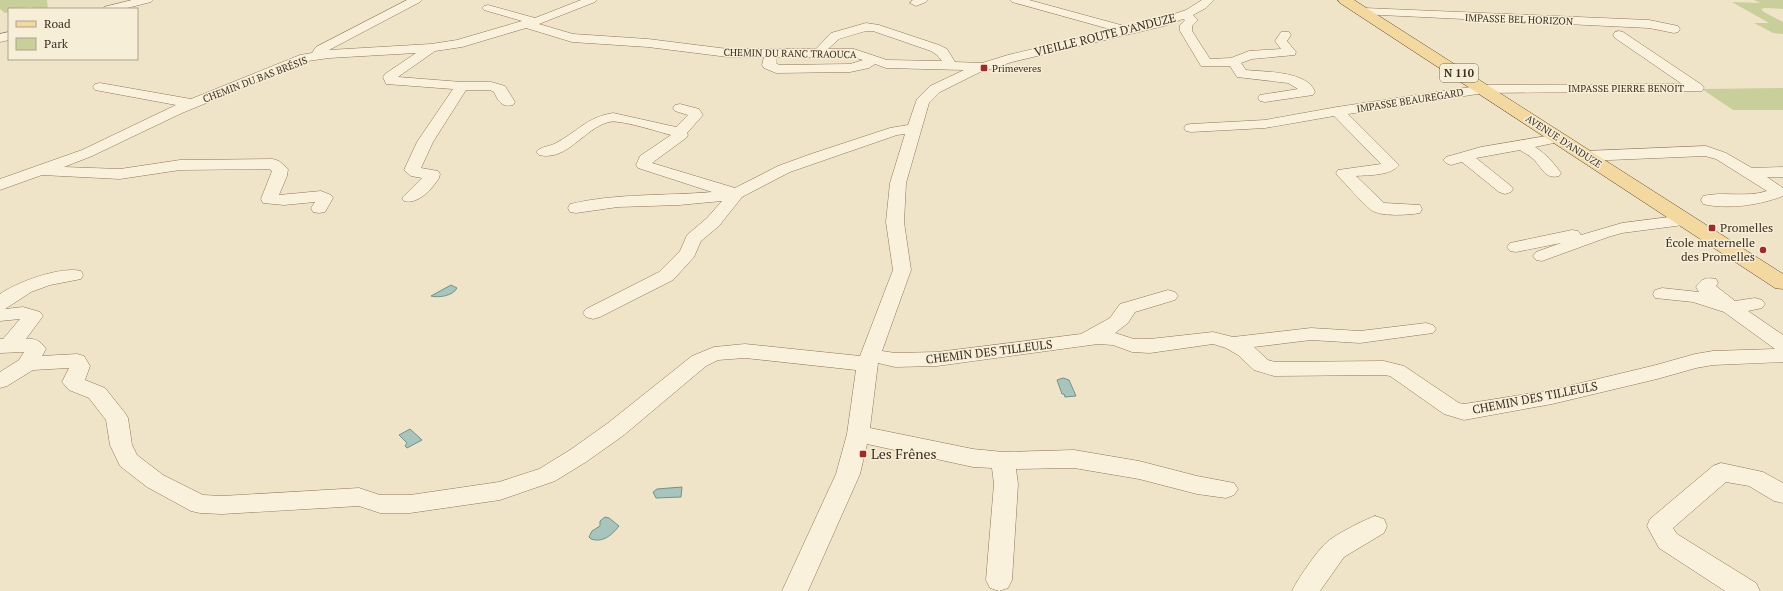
<svg xmlns="http://www.w3.org/2000/svg" width="1783" height="591" font-family="'PT Serif',serif">
	<style>
		.green { fill: #c9cf9b }
		.water { fill: #a9c4bc; stroke: #6f938a }
		.lines { fill: none; stroke-linecap: round; stroke-linejoin: round }
		.minor-casing { stroke: #8d765c; stroke-width: 1 }
		.major-casing { stroke: #5b4430; stroke-width: 1 }
		.minor { fill: #faf1dc; fill-rule: evenodd }
		.major { fill: #f3d9a0; fill-rule: evenodd }
		.poi-dot { fill: #9e2a2b; stroke: #f7eed8; stroke-width: 1.5 }
		.labels { text-anchor: middle; stroke-width: 3; stroke-linejoin: round; paint-order: stroke }
		.far-street-label { font-size: 10px; fill: #3d2e20; stroke: #f7eed8 }
		.far-poi-label { font-size: 10px; fill: #3d2e20; stroke: #f7eed8; text-anchor: start }
		.shield { fill: #f7eed8; stroke: #756857; stroke-width: 1 }
		.shield-label { font-size: 11px; font-weight: bold; fill: #3d2e20 }
		.street-label { font-size: 12px; fill: #3d2e20; stroke: #f7eed8 }
		.poi-label { font-size: 12px; fill: #3d2e20; stroke: #f7eed8; text-anchor: start }
		.near-poi-label { font-size: 14px; fill: #3d2e20; stroke: #f7eed8; text-anchor: start }
	</style>
	<rect width="100%" height="100%" fill="#f0e4c8"/>
	<g class="green">
		<polygon points="0,0 47,0 48,9 36,9 31,7 9,9 9,12 5,13 0,9"/>
		<polygon points="1754,0 1783,0 1783,9 1765,8 1761,9 1764,12 1783,22 1783,34 1773,33 1754,23 1769,23 1732,2 1760,3"/>
		<polygon points="1783,88 1783,110 1733,110 1702,89"/>
	</g>
	<g class="water">
		<path d="M451 285 457 288C453 296 438 298 431 296Z"/>
		<polygon points="1063,378 1069,380 1076,396 1065,397 1064,394 1062,394 1057,380"/>
		<polygon points="410,429 422,440 407,448 405,446 407,443 399,435"/>
		<polygon points="682,487 681,497 656,498 653,492 657,489"/>
		<path d="M605 517 609 518 619 526C612 535 603 543 591 539L589 537 592 531 600 526V521Z"/>
	</g>
	<g class="lines">
		<defs>
			<g id="minor">
				<polygon points="132,0 153,0 151,2 123,9 102,9 104,7"/>
				<path d="M407 0H422L420 2 329 50 431 44 457 40 522 21 484 10 482 8 484 6 488 5 535 18 581 0H597L595 2 539 24 573 34 648 39 728 49H816L831 33 866 23 879 25 939 45 947 49 955 62 982 63 1008 55 1113 30 1012 2 1010 0H1029L1128 27 1156 20 1186 10 1202 0H1214L1206 8 1193 15 1198 20 1192 26V31L1210 59 1231 58 1249 51 1281 49 1275 41 1281 32H1289L1291 35 1287 41 1296 52 1295 55 1252 59 1241 63 1246 70C1265 72 1308 71 1315 92L1313 95 1265 102 1260 101 1258 98 1260 95 1298 89 1288 83 1237 77 1230 66H1201L1180 31V25L1185 20 1183 19 1164 26 1012 62 978 73 940 92 929 103 906 183 904 222 911 270 882 351 895 353 937 352 1081 334 1110 318 1120 304 1168 290 1175 292 1178 296 1175 300 1135 312 1128 323 1115 333 1134 339H1150L1213 332 1233 337 1311 328 1360 331 1426 323 1433 325 1436 329 1433 333 1360 343 1311 340 1254 347 1268 360 1275 362 1384 361 1404 366 1459 403 1464 404 1552 390 1656 365 1695 354 1713 351 1775 349 1724 312 1693 302 1655 298 1653 294 1655 290 1662 288 1699 292 1696 287C1701 279 1706 277 1716 279L1718 283 1716 286 1735 301 1755 298 1762 300 1765 304 1762 308 1748 311 1783 335V362L1713 365 1696 368 1657 379 1552 404 1464 420 1444 414 1390 376 1384 375 1274 376 1254 370 1238 355 1226 348 1213 344 1150 353 1132 352 1113 345 1098 344 937 366 895 367 878 363 870 428 973 449 1003 452 1074 450 1139 461 1197 476 1234 483 1238 489 1234 495 1226 498 1197 494 1139 479 1074 468 1016 469 1018 484 1012 580 1008 588 999 591 990 588 986 580 994 484 992 468 973 467 867 444 860 474 808 591H782L836 474 847 434 856 370 745 358 718 360 706 366 624 435 586 462 555 481 500 500 410 513H380L359 506 222 514 200 513 191 511 147 487 120 466 110 445 106 420 89 398 69 390 62 382 69 368 33 370 7 386 0 388V372L19 360 24 352 0 353V339H3L20 319 0 321V294C17 282 61 266 81 271L83 275 81 279 50 285 31 292 5 309 23 307 40 312 43 316 26 339C35 338 41 341 46 349L42 356 77 354 84 356 90 366 85 380 105 388 125 413 128 418 132 445 137 455 163 475 203 495 222 496 359 488 380 495H410L499 482 539 469 570 450 608 423 692 356 714 347 745 344 860 356 893 270 886 222 890 183 905 134 897 135 790 172 742 197 719 226 701 241 694 257 673 280 600 317 593 319 586 317 583 313 586 309 659 272 680 251 687 235 707 218 722 201 679 205 618 207 576 213 570 212 568 208 570 204C616 193 665 196 712 192L638 168 636 165 640 156 671 135C659 132 619 119 609 122 584 128 567 162 539 155L536 152C541 146 549 147 556 143 577 132 587 117 613 113L676 127 688 115 675 111 673 108 675 105 680 104 699 109 703 115 687 133 688 135 686 138 652 163 735 188 778 166 811 154 890 128 908 125 917 99 930 86 964 70 886 68 875 64 869 68 850 72 776 73 764 68 762 65 764 57H728L648 47 572 42 526 28 462 47 435 51 398 77 462 82H491L505 86 515 102 513 105C502 108 498 101 494 92L490 90H466L433 142 421 168 438 171 440 174 439 178C432 189 418 205 404 201L402 198 422 178 411 176 404 170 417 142 453 89 386 84 383 77 385 74 416 53 329 58 308 61 182 113 92 156 64 167 120 169 180 160 273 159 279 161 288 169 287 176 279 195 321 191 331 195 333 198 325 212 319 213 313 212 311 208 315 202 284 205 263 203 261 199 272 171 269 169 180 170 120 179 42 175 0 190V179L82 150 176 105 95 90 93 87 95 84 100 83 191 99 300 55 312 53 316 47ZM866 31H873L931 51 937 55 942 61 887 60 854 49H828L839 39ZM777 57H853L863 60 850 64 779 65 776 63Z"/>
				<polygon points="913,0 928,0 926,2 916,6 910,3"/>
				<polygon points="1364,8 1649,20 1678,26 1680,29 1678,32 1674,33 1649,28 1360,14 1358,12 1360,10"/>
				<path d="M1619 31 1623 32 1702 85 1704 88 1702 91 1484 93 1348 114 1399 165C1391 176 1368 175 1356 176L1384 203 1420 205 1422 209 1420 213C1409 215 1380 217 1371 210 1359 200 1349 187 1338 176L1336 173 1338 170 1381 164 1334 116 1265 128 1191 132 1186 131 1184 128 1186 125 1191 124 1265 120 1337 107 1484 85 1682 84 1615 38 1613 35 1615 32Z"/>
				<polygon points="9,32 9,40 0,42 0,34"/>
				<path d="M1558 134 1563 135 1565 138 1563 141 1535 147C1546 154 1554 163 1561 173L1559 176C1545 180 1542 167 1533 159 1529 155 1524 153 1520 150L1476 158 1511 186 1513 189 1511 192 1505 194 1499 192 1462 162 1451 165 1446 163 1443 160 1446 157 1481 147Z"/>
				<path d="M1706 146 1726 153 1752 168 1783 167V177H1767L1783 188V196C1760 205 1728 210 1703 204L1701 200 1703 196C1724 191 1746 198 1767 191L1716 159 1705 156 1586 161 1581 159 1578 156 1581 153 1586 151Z"/>
				<polygon points="1685,215 1691,216 1694,220 1691,224 1622,233 1608,237 1542,261 1536,260 1533,256 1536,252 1561,243 1516,252 1510,251 1507,247 1510,243 1572,230 1578,231 1581,235 1622,223"/>
				<polygon points="1721,463 1763,472 1783,483 1783,503 1774,501 1749,486 1726,482 1673,528 1677,534 1756,583 1760,591 1725,591 1659,548 1647,526 1650,519 1713,466"/>
				<path d="M1375 516 1384 519 1387 526 1384 533 1344 557 1320 591H1292C1297 580 1317 551 1326 543 1334 535 1364 520 1375 516Z"/>
			</g>
			<polygon id="major" points="1338,0 1354,0 1783,274 1783,289 1775,288 1340,3"/>
		</defs>
		<use href="#minor" class="minor-casing"/>
		<use href="#major" class="major-casing"/>
		<use href="#minor" class="minor"/>
		<use href="#major" class="major"/>
	</g>
	<g class="poi-dot">
		<rect x="980" y="64" width="8" height="8" rx="2"/>
		<rect x="1708" y="224" width="8" height="8" rx="2"/>
		<circle cx="1763" cy="250" r="4"/>
		<rect x="859" y="450" width="8" height="8" rx="2"/>
	</g>
	<g class="labels">
		<g class="far-street-label">
			<text transform="translate(1519 19) rotate(2)" y="4">IMPASSE BEL HORIZON</text>
			<text transform="translate(790 53) rotate(1)" y="4">CHEMIN DU RANC TRAOUCA</text>
			<text transform="translate(255 79) rotate(-21)" y="4">CHEMIN DU BAS BRÉSIS</text>
			<text x="1626" y="92">IMPASSE PIERRE BENOIT</text>
			<text transform="translate(1410 100) rotate(-9)" y="4">IMPASSE BEAUREGARD</text>
			<text transform="translate(1564 141) rotate(33)" y="4">AVENUE D'ANDUZE</text>
		</g>
		<g class="far-poi-label">
			<text x="992" y="72">Primeveres</text>
		</g>
		<rect class="shield" x="1440" y="64" width="38" height="18" rx="3"/>
		<g class="shield-label">
			<text x="1459" y="77">N 110</text>
		</g>
		<g class="street-label">
			<text transform="translate(1105 35) rotate(-14)" y="4">VIEILLE ROUTE D'ANDUZE</text>
			<text transform="translate(989 352) rotate(-7)" y="4">CHEMIN DES TILLEULS</text>
			<text transform="translate(1535 398) rotate(-11)" y="4">CHEMIN DES TILLEULS</text>
		</g>
		<g class="poi-label">
			<text x="1720" y="232">Promelles</text>
			<text x="1755" y="247" text-anchor="end">École maternelle<tspan x="1755" dy="14">des Promelles</tspan></text>
		</g>
		<g class="near-poi-label">
			<text x="871" y="459">Les Frênes</text>
		</g>
	</g>
	<rect x="8" y="8" width="130" height="52" fill="#f7eed8" stroke="#ada18e"/>
	<rect x="16" y="21" width="20" height="6" fill="#f3d9a0" stroke="#ada18e"/>
	<text x="44" y="28" font-size="12" fill="#3d2e20">Road</text>
	<rect x="16" y="38" width="20" height="12" fill="#c9cf9b" stroke="#ada18e"/>
	<text x="44" y="48" font-size="12" fill="#3d2e20">Park</text>
</svg>
